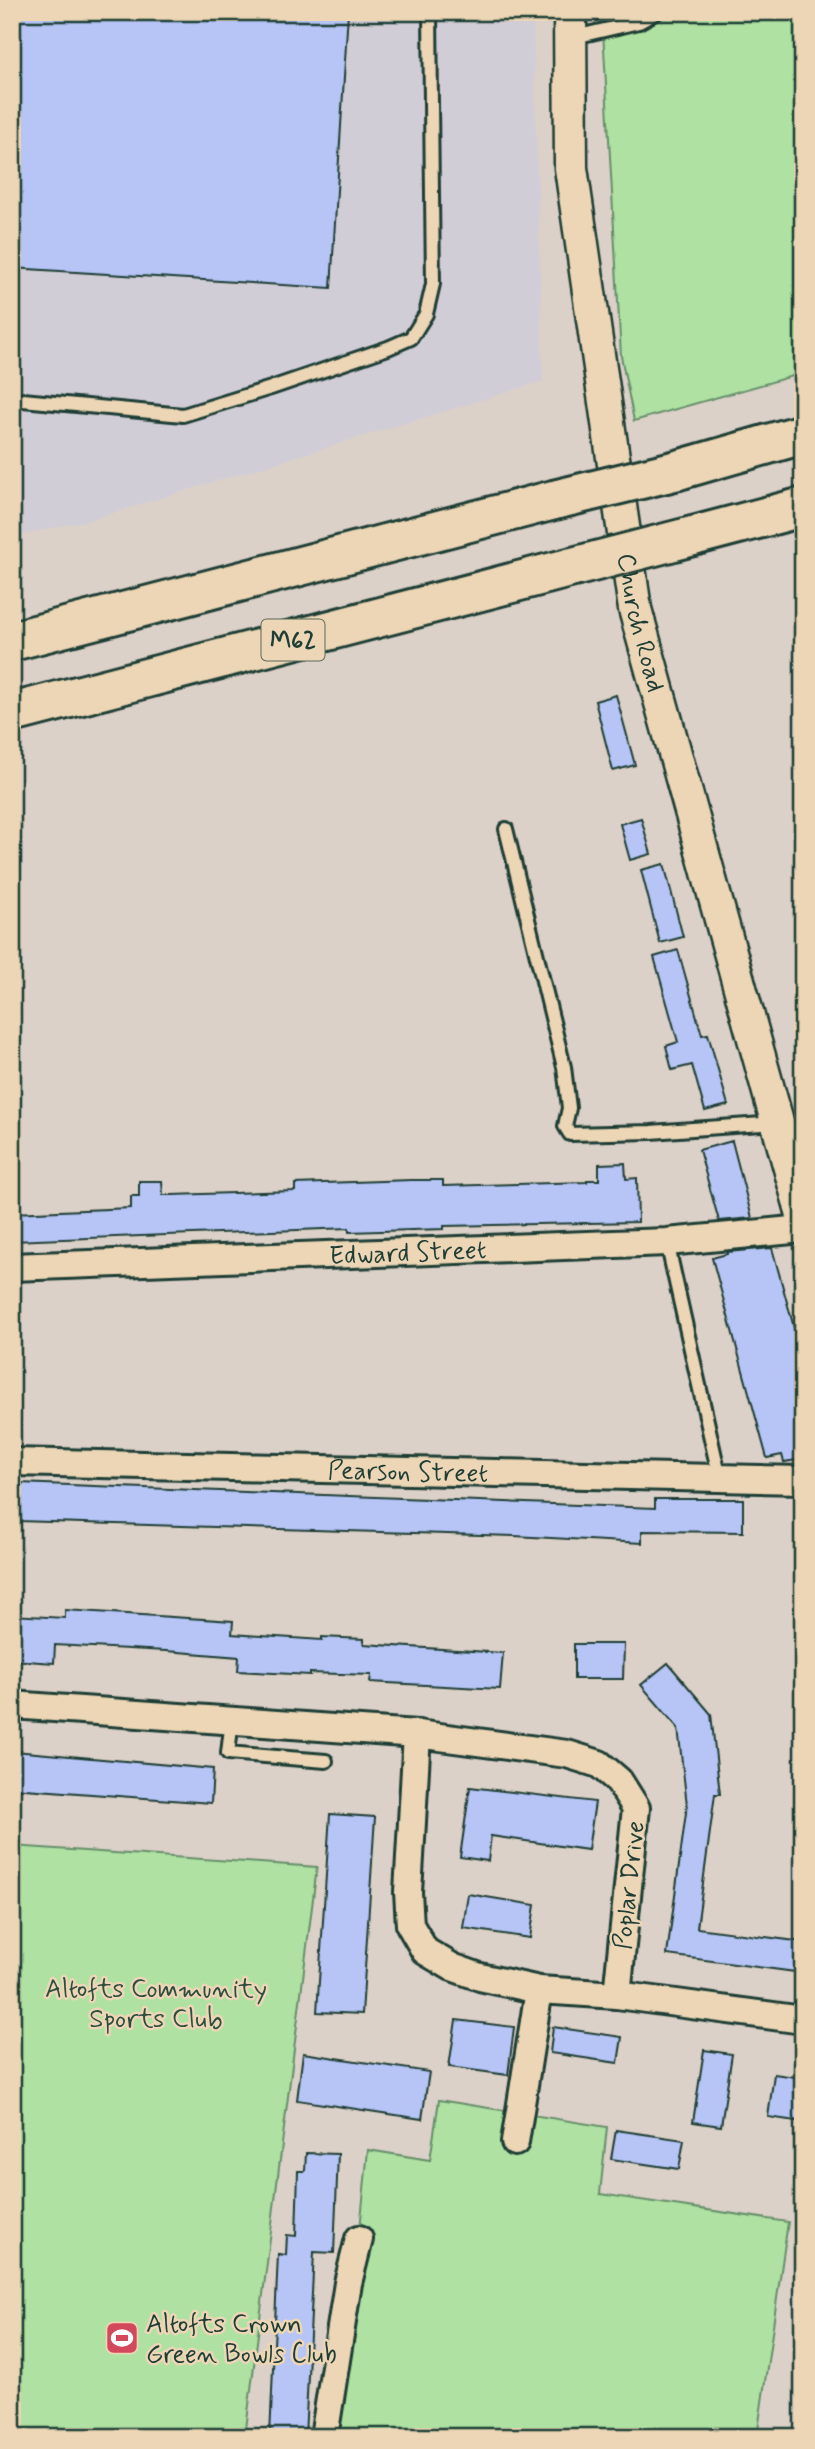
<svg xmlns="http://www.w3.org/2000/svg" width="815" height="2449" font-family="Mynerve,sans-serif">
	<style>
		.built { fill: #d1cdd6 }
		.green { fill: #aee1a2; stroke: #668f6b; stroke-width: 2 }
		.building { fill: #b6c5f6; stroke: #1f3d34; stroke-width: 2 }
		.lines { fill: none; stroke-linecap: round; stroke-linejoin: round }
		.service-casing { stroke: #1f3d34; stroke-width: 18 }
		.minor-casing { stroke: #1f3d34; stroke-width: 32 }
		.tertiary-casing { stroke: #1f3d34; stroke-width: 37 }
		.motorway-casing { stroke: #1f3d34; stroke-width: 44 }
		.service { stroke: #ecd6b5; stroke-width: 12 }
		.minor { stroke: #ecd6b5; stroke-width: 26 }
		.tertiary { stroke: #ecd6b5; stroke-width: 32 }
		.motorway { stroke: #ecd6b5; stroke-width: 38 }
		.motorway-bridge-casing { stroke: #1f3d34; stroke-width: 44; stroke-linecap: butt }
		.motorway-bridge { stroke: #ecd6b5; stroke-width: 38 }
		.labels { text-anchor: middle; stroke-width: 5; stroke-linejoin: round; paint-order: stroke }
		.shield { fill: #ecd6b5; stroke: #5c6b5b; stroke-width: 2 }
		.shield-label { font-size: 24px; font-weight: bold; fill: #1f3d34 }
		.street-label { font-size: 26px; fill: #1f3d34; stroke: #ecd6b5 }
		.park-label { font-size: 26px; fill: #2d4d3f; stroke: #ecd6b5 }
		.poi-label { font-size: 26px; fill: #1f3d34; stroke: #ecd6b5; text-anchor: start }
	</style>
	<rect width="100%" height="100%" fill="#dcd1c8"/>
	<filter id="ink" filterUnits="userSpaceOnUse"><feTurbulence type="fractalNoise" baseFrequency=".0143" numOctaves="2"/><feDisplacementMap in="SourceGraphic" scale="14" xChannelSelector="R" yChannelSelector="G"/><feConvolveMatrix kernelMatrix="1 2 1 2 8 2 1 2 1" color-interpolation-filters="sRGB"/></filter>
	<g filter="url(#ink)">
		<polygon class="built" points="12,12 533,12 543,381 90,520 12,537"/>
		<g class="green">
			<polygon points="602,12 803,12 803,373 634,421 621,356"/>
			<polygon points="12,1846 317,1867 245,2437 12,2437"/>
			<polygon points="439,2100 607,2127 600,2194 788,2222 757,2437 324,2437 359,2239 368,2150 430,2160"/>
		</g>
		<g class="building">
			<polygon points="12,12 348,12 331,288 12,268"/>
			<polygon points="616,695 635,765 613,771 595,701"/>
			<polygon points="641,818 651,854 630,860 620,824"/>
			<polygon points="664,864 683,937 660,943 641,870"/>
			<polygon points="678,950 702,1035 708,1034 728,1105 705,1111 692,1065 672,1070 666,1046 678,1042 654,957"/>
			<polygon points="732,1141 752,1218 719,1221 699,1150"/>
			<polygon points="625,1163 626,1179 637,1178 638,1222 444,1226 444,1229 349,1232 349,1228 12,1241 12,1213 131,1208 131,1196 139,1196 139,1181 162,1181 163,1195 172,1195 295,1191 295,1184 411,1180 443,1180 443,1186 587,1182 587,1180 599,1180 599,1164"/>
			<polygon points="772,1248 803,1360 803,1459 784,1462 782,1455 767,1458 712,1258 727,1254 727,1252"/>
			<polygon points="19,1483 655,1508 655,1499 743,1499 743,1532 642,1531 642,1543 514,1536 18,1521"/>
			<polygon points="65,1610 233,1621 232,1634 322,1640 322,1637 364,1639 364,1644 503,1653 500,1689 370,1682 371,1675 310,1673 310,1675 238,1671 239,1657 166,1651 55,1645 54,1663 12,1660 12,1615 65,1618"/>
			<polygon points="574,1644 624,1644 623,1679 574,1679"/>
			<polygon points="668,1663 711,1714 720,1794 715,1794 697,1928 803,1942 803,1973 667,1955 687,1805 678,1728 641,1685"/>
			<polygon points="14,1751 213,1769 211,1803 12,1788"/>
			<polygon points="470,1787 595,1802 588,1850 491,1836 488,1861 460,1857"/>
			<polygon points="330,1814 375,1817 362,2014 317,2012"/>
			<polygon points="468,1894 535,1905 530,1938 463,1928"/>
			<polygon points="456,2020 514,2027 508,2075 449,2067"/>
			<polygon points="553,2027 622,2037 618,2063 550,2053"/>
			<polygon points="704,2050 732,2054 721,2126 693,2122"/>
			<polygon points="303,2053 429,2072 422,2119 297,2100"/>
			<polygon points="774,2074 803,2078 803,2122 768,2117"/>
			<polygon points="616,2130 684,2140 679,2169 611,2159"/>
			<polygon points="306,2153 338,2154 334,2253 314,2252 305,2437 270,2437 278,2254 286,2255 287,2235 296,2236 298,2171 305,2171"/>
		</g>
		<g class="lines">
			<defs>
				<g id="service">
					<polyline points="570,38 639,22 657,12"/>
					<polyline points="12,399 183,415 271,388 388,348 411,338 426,314 433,284 430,12"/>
					<polyline points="506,829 564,1067 569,1108 565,1126 570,1134 651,1132 776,1123"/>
					<polyline points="667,1242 720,1479"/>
					<polyline points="232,1720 228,1753 326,1761"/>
				</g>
				<g id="minor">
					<path id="s1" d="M12 1267 667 1242 803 1229"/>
					<path id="s2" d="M12 1462 803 1480"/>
					<polyline points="12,1705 417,1734 567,1754 599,1764 619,1781 636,1808 617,1995"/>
					<polyline points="417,1734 408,1892 410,1925 425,1951 452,1967 480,1977 539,1990 617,1995 803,2020"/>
					<polyline points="515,2142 539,1990"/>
					<polyline points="324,2437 348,2283 359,2239"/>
				</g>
				<g id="tertiary">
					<path id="s3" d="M570 12 571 168 635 609 803 1215"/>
				</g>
				<g id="motorway">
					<polyline points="678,470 803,434"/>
					<polyline points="693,536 803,507"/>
					<polyline points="12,641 554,500"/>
					<polyline points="12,713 573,567"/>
				</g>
			</defs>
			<use href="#service" class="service-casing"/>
			<use href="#minor" class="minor-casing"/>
			<use href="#tertiary" class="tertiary-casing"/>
			<use href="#motorway" class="motorway-casing"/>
			<use href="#service" class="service"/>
			<use href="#minor" class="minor"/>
			<use href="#tertiary" class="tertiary"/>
			<use href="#motorway" class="motorway"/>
			<defs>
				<g id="motorway-bridge">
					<polyline points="554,500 678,470"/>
					<polyline points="573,567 693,536"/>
				</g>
			</defs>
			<use href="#motorway-bridge" class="motorway-bridge-casing"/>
			<use href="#motorway-bridge" class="motorway-bridge"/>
		</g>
	</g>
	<defs>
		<symbol id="stadium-square" viewBox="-11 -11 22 22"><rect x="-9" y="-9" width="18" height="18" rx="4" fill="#d1495b" stroke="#ecd6b5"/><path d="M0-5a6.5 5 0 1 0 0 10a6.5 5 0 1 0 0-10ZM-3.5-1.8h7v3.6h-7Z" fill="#fff"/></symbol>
	</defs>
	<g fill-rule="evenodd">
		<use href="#stadium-square" x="103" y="2319" width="38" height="38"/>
	</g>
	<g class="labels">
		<rect class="shield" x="261.5" y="619.5" width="63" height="41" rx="5"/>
		<g class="shield-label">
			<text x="293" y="648">M62</text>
		</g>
		<g class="street-label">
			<text dy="9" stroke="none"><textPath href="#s3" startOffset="616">Church Road</textPath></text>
			<text dy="9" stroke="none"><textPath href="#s1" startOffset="396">Edward Street</textPath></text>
			<text dy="9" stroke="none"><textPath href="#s2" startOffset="396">Pearson Street</textPath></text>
			<text transform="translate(628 1885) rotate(-84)" y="9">Poplar Drive</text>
		</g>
		<g class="park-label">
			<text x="156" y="1997">Altofts Community<tspan x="156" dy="30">Sports Club</tspan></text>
		</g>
		<g class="poi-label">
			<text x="146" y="2332">Altofts Crown<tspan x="146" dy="30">Green Bowls Club</tspan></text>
		</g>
	</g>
	<rect width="815" height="2449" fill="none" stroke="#ecd6b5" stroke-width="42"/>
	<rect x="21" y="21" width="773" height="2407" fill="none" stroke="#1f3d34" stroke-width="2.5" filter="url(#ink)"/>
</svg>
